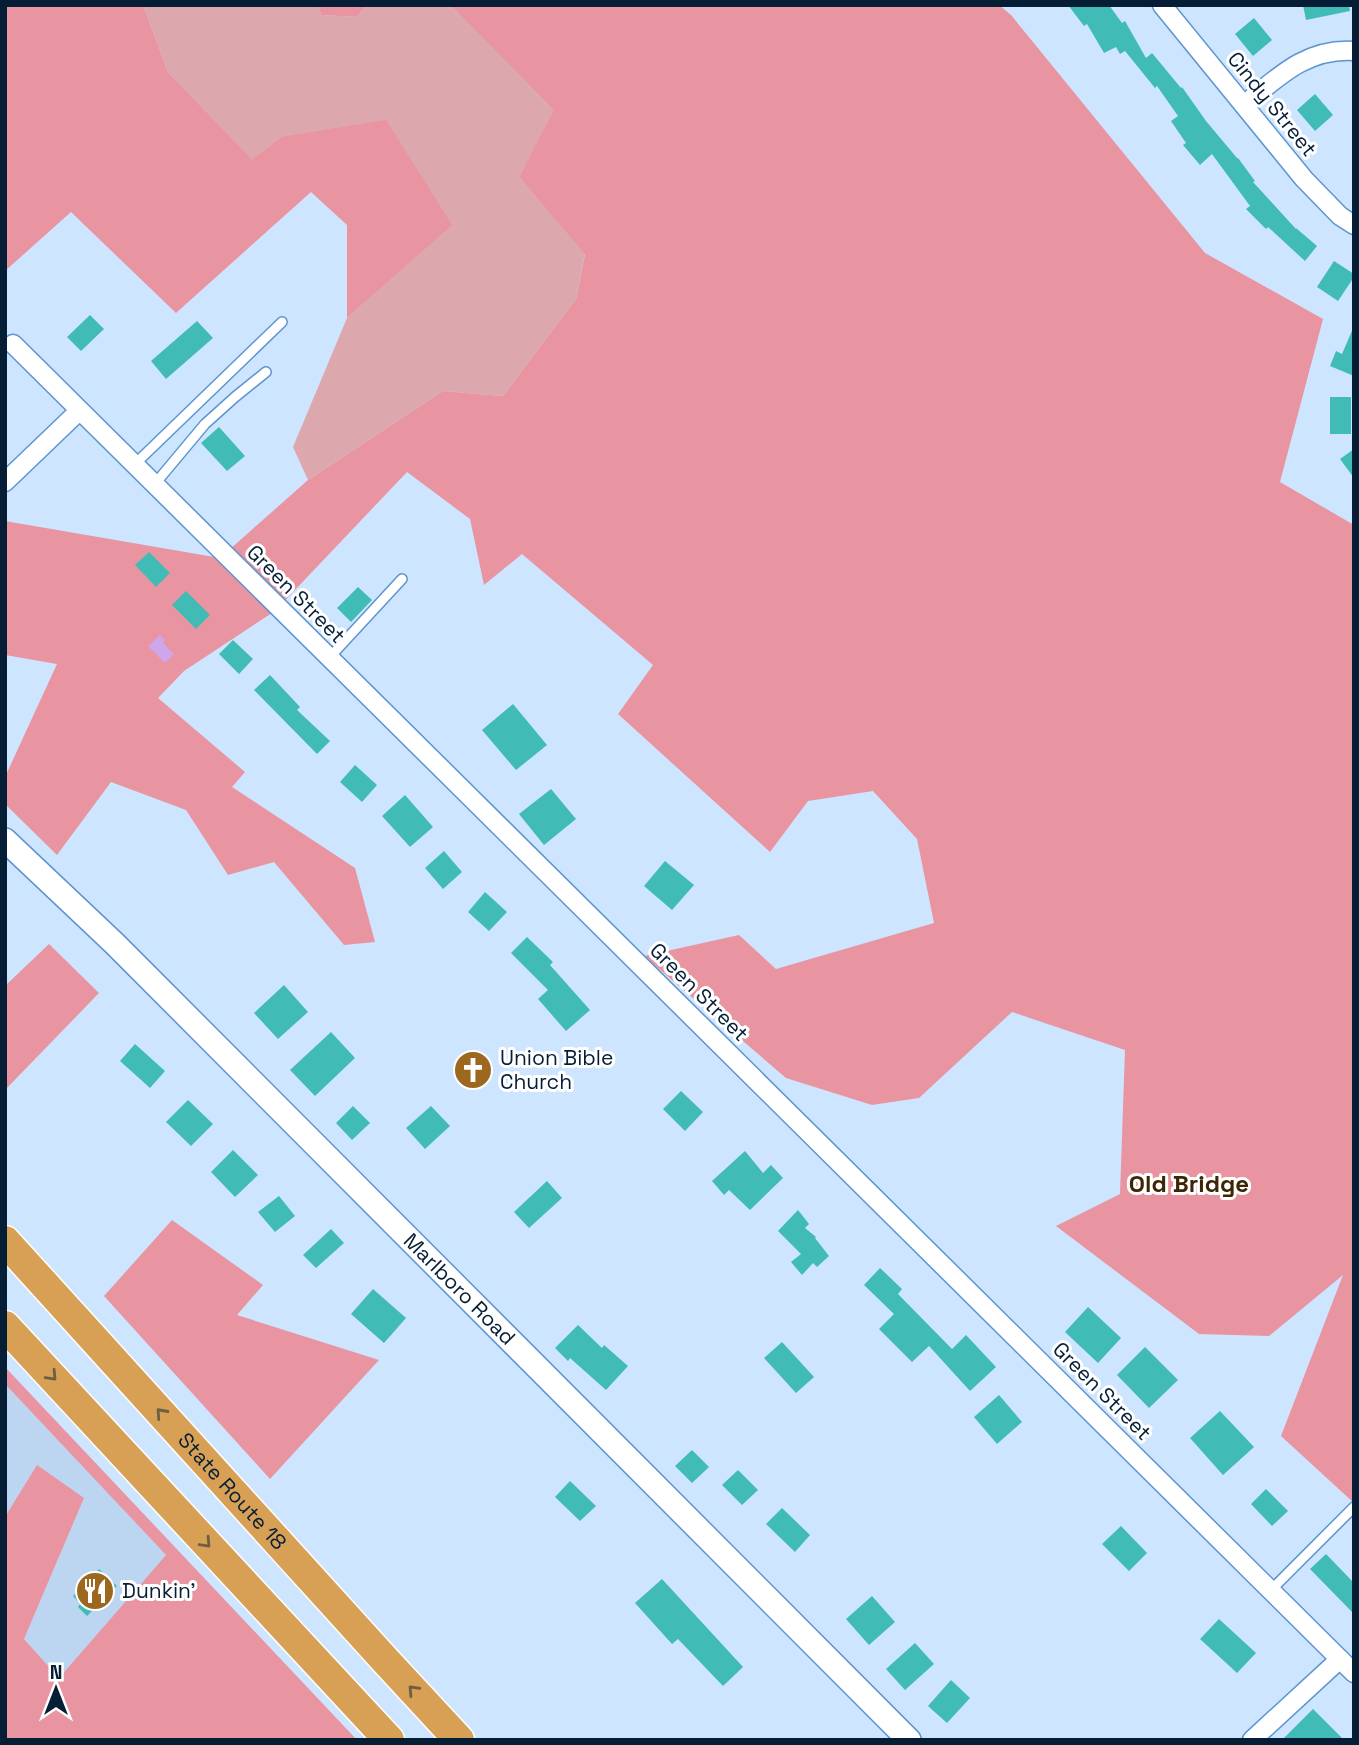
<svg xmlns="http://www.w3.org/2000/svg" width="1359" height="1745" font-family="'Space Grotesk',sans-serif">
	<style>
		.built { fill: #bcd5f1 }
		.green { fill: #dda7ae }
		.forest { fill: #e994a1 }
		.water { fill: #cea6eb }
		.building { fill: #41bbb5 }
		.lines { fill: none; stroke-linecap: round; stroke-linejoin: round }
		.service-casing { stroke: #5c95d0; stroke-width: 12 }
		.minor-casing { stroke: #5c95d0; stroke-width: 21 }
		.tertiary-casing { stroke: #5c95d0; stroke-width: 26 }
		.trunk-casing { stroke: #fff; stroke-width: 33 }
		.service { stroke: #fff; stroke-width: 9 }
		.minor { stroke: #fff; stroke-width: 18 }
		.tertiary { stroke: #fff; stroke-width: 23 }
		.trunk { stroke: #d7a054; stroke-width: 30 }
		.oneway { stroke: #6e5f44 }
		.labels { text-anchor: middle; stroke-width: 6; stroke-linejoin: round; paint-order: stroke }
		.street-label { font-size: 21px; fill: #061e35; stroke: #fff }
		.poi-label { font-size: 21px; fill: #061e35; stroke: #fff; text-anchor: start }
		.quarter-label { font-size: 24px; font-weight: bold; fill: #3e2503; stroke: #fff }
	</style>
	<rect width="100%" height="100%" fill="#cee5ff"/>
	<polygon class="built" points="5,1384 166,1555 59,1678 24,1639 84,1498 5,1517"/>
	<polygon class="green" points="143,5 318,5 321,15 357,17 367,5 450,5 555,110 519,177 585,253 576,299 503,396 443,391 308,480 293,447 347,318 451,225 281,137 252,161 168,72"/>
	<g class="forest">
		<polygon points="5,5 143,5 168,72 252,160 281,137 386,120 452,225 347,318 347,225 311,192 176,313 71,212 5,271"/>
		<polygon points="318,5 367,5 357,17 321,15"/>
		<polygon points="450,5 999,5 1011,15 1205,253 1323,319 1280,482 1354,525 1354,1503 1281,1436 1343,1275 1269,1336 1199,1334 1056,1226 1120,1194 1125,1050 1012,1012 919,1098 872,1105 786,1078 644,956 739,935 776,969 934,923 917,839 873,791 808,801 770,852 618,714 653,665 522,554 484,585 470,519 407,472 275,611 184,671 158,698 245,772 232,787 355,868 375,942 344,945 274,862 228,875 186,810 111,782 57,855 5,804 5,777 57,664 5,655 5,521 220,558 308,480 443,391 503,396 576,299 585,254 519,177 554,110"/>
		<polygon points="49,944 99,993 5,1090 5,986"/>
		<polygon points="172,1220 263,1285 237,1315 379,1360 270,1479 104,1296"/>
		<polygon points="5,1367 357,1740 5,1740 5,1517 37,1465 84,1498 24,1639 59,1678 166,1555 5,1384"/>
	</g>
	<polygon class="water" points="160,635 165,640 163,643 174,654 165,663 148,646"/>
	<g class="building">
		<polygon points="1068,5 1109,5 1122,23 1125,21 1146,58 1152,53 1181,88 1182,87 1206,121 1237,158 1238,158 1255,181 1253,182 1296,229 1296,228 1317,246 1305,261 1268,227 1266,229 1246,209 1250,206 1212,154 1200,165 1183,145 1186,143 1171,121 1178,116 1157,86 1155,88 1125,51 1120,54 1116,47 1104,53 1087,24 1084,26"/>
		<polygon points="1303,5 1349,5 1350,11 1306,20"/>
		<polygon points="1254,18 1272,40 1253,56 1235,34"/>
		<polygon points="1315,94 1333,115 1315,131 1297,110"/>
		<polygon points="1334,261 1354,274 1354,277 1338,301 1317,287"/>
		<polygon points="90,315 104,329 81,351 67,337"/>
		<polygon points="197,321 213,338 166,379 151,361"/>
		<polygon points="1354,326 1354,376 1330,366 1336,351 1342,354"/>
		<rect x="1330" y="397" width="21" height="37"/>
		<polygon points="219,427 245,456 227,471 201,443"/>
		<polygon points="1354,449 1354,478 1340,459"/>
		<polygon points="149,552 170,573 156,587 135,565"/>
		<polygon points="358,587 372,600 351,622 337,608"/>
		<polygon points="186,591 210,615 196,629 172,605"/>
		<polygon points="233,640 253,659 239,674 219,654"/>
		<polygon points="270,675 300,707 297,710 330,741 317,754 254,690"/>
		<polygon points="513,704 547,745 516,770 482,730"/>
		<polygon points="355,765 377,785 362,802 340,782"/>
		<polygon points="551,789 576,819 544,845 519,814"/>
		<polygon points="405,795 433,827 410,847 382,816"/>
		<polygon points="444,851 462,872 443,889 425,868"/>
		<polygon points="665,861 694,885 672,910 644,886"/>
		<polygon points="485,892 507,912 489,931 468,912"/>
		<polygon points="527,937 553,962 550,965 590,1010 566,1031 538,999 548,990 511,953"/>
		<polygon points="284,985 308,1012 278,1039 254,1013"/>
		<polygon points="331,1032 355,1058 315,1096 290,1070"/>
		<polygon points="135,1044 165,1071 150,1088 120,1061"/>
		<polygon points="681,1091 703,1112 685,1131 663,1109"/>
		<polygon points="188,1100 213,1124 191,1146 166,1122"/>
		<polygon points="353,1106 370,1123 352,1140 336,1123"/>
		<polygon points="431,1106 450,1126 425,1149 406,1128"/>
		<polygon points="233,1150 258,1175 235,1197 211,1172"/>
		<polygon points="745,1151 763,1173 771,1165 783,1178 750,1210 729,1190 724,1195 712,1181"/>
		<polygon points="547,1181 562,1198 529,1228 514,1212"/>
		<polygon points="279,1196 295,1216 275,1232 258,1212"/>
		<polygon points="798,1210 809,1224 805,1228 816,1237 815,1238 829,1256 817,1267 813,1263 802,1275 791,1262 801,1254 778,1231"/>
		<polygon points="331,1229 344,1243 316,1268 303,1255"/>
		<polygon points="880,1268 902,1289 898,1294 952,1349 966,1335 996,1367 970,1391 929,1346 912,1362 879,1329 894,1314 864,1285"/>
		<polygon points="373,1289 406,1318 384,1343 351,1314"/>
		<polygon points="1088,1307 1121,1338 1098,1363 1065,1332"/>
		<polygon points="578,1325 602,1348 604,1345 628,1366 606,1390 570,1358 568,1361 555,1348"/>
		<polygon points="782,1342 814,1377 796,1393 764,1358"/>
		<polygon points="1145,1347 1178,1380 1149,1408 1117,1375"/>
		<polygon points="999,1395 1022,1422 997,1444 974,1417"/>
		<polygon points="1220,1411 1254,1447 1223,1475 1190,1438"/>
		<polygon points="692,1450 709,1467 692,1483 675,1466"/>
		<polygon points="738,1470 758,1490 742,1505 722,1485"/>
		<polygon points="570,1481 596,1506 580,1521 555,1497"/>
		<polygon points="1266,1489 1288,1511 1272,1526 1251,1504"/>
		<polygon points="782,1508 810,1535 795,1552 766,1524"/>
		<polygon points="1121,1526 1147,1553 1129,1571 1102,1544"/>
		<polygon points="1326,1554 1354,1583 1354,1614 1310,1569"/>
		<polygon points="99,1569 117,1586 87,1616 78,1607 80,1604 73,1596"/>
		<polygon points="662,1579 743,1667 723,1686 678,1639 672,1644 635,1603"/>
		<polygon points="872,1596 895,1622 869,1645 846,1619"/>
		<polygon points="1219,1619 1256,1653 1237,1673 1200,1639"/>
		<polygon points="915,1643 934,1664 905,1690 886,1669"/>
		<polygon points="951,1680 970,1698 947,1723 928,1706"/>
		<polygon points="1313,1709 1344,1740 1282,1740"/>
	</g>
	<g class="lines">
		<defs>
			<g id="service">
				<polyline points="134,465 282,322"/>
				<polyline points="154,485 205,424 235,397 266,372"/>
				<polyline points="329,658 402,579"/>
				<polyline points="1271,1590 1354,1507"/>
			</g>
			<g id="minor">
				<polyline points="1162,5 1304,179 1340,216 1354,225"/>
				<path d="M1244 105C1278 77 1306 48 1354 51"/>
				<polyline points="13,344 1354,1673"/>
				<polyline points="5,482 79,411"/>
				<polyline points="1252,1740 1340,1659"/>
			</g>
			<g id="tertiary">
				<path id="s1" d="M5 840 115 944 909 1740"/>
			</g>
			<g id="trunk">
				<path id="s2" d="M5 1241 385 1660 459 1740"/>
				<polyline points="5,1326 389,1740"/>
			</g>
		</defs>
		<use href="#service" class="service-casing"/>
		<use href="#minor" class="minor-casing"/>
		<use href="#tertiary" class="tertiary-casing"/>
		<use href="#trunk" class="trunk-casing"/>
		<use href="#service" class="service"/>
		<use href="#minor" class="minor"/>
		<use href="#tertiary" class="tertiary"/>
		<use href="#trunk" class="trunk"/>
	</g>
	<defs><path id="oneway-chevron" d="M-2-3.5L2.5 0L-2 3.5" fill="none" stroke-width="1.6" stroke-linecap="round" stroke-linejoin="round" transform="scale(1.75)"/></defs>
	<g class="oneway">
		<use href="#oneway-chevron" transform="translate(52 1376) rotate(47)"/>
		<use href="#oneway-chevron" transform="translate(161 1413) rotate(-132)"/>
		<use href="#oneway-chevron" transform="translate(206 1543) rotate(47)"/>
		<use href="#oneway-chevron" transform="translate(413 1690) rotate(-133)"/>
	</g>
	<defs>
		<symbol id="church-disc" viewBox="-11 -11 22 22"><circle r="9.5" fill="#9c681f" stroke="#fff"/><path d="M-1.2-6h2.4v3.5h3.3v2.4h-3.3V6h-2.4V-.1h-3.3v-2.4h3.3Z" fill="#fff"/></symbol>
		<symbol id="restaurant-disc" viewBox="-11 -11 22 22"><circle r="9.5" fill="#9c681f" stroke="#fff"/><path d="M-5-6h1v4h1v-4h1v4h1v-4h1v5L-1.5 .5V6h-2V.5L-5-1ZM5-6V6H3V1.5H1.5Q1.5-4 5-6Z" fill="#fff"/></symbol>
	</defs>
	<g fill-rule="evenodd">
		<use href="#church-disc" x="451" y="1048" width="44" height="44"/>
		<use href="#restaurant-disc" x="73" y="1569" width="44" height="44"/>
	</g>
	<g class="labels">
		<g class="street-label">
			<text transform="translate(1272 104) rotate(51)" y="7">Cindy Street</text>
			<text transform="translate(296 594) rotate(45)" y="7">Green Street</text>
			<text transform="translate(699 992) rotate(45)" y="7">Green Street</text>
			<text dy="7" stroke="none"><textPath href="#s1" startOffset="639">Marlboro Road</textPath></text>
			<text transform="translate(1102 1391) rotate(45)" y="7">Green Street</text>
			<text dy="7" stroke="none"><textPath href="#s2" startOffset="338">State Route 18</textPath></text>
		</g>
		<g class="poi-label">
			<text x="500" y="1065">Union Bible<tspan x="500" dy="24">Church</tspan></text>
			<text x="122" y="1598">Dunkin'</text>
		</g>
		<g class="quarter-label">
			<text x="1189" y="1192">Old Bridge</text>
		</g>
	</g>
	<rect width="1359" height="1745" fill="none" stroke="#061e35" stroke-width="14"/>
	<g transform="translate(56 1689)" stroke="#ffffff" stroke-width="5" paint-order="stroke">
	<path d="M0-5L12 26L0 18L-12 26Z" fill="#061e35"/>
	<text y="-10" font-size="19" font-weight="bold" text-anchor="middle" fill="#061e35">N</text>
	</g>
</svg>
